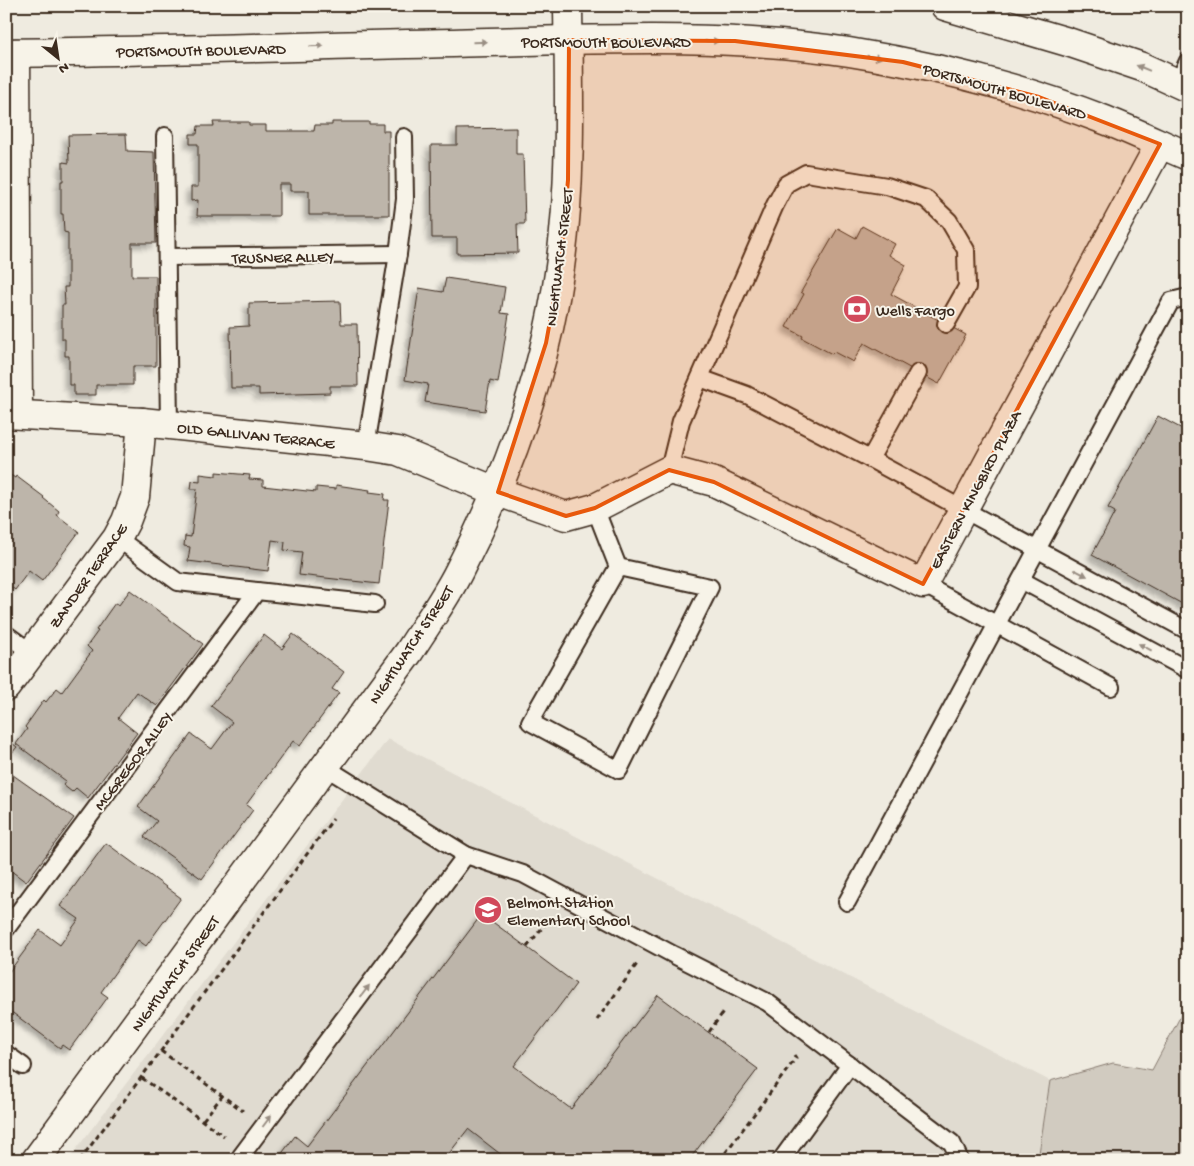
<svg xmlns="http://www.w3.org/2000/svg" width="1194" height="1166" font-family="'Gochi Hand',sans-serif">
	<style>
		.built { fill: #e0dbd0 }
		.green { fill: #d1cbc0; stroke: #867a6f }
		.building { fill: #bdb5aa; stroke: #3b2a1e; filter: url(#shadow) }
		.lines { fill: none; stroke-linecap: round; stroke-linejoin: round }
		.service-casing { stroke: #3b2a1e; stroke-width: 20 }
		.minor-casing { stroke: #3b2a1e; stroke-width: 31 }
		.tertiary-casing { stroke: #3b2a1e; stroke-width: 31 }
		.path { stroke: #3b2a1e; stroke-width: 3; stroke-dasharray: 5 4; stroke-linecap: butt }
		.service { stroke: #f7f3e8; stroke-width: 16 }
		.minor { stroke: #f7f3e8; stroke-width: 28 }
		.tertiary { stroke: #f7f3e8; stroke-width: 28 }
		.oneway { fill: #998e83 }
		.marked { fill: #e8590c; fill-opacity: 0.2; stroke: #e8590c; stroke-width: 4; stroke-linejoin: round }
		.labels { text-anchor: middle; stroke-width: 4; stroke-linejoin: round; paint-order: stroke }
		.street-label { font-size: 16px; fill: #3b2a1e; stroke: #f7f3e8 }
		.poi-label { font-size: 16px; fill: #3b2a1e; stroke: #f7f3e8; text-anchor: start }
	</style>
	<defs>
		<filter id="shadow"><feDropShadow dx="-4.5" dy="4.5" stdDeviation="2.5" flood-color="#0004"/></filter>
	</defs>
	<rect width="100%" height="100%" fill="#efebe0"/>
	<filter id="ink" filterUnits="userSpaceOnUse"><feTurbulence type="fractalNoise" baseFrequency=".02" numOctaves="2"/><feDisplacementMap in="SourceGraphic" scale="10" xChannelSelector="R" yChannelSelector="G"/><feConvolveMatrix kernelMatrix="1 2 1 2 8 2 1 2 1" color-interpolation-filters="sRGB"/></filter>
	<g filter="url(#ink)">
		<polygon class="built" points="388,739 1050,1081 1038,1160 68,1160"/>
		<polygon class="green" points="1188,1002 1188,1160 1038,1160 1050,1081 1113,1063 1152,1070"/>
		<g class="building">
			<polygon points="213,122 249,122 249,125 266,125 266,131 314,131 315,125 332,125 332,122 369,122 369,124 383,124 383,131 389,131 389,215 309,215 309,191 290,191 290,184 279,184 279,216 197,216 198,200 191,201 191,187 198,187 198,144 190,144 190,134 197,134 198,126 214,126"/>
			<polygon points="516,128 516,154 523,154 525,224 517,224 518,253 457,254 457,238 432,238 431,145 457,145 457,129"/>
			<polygon points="126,134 127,151 154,152 156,243 132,243 132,276 156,276 156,366 133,366 133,385 96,385 96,395 74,395 74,385 69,385 69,356 65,356 65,339 62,339 62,305 65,305 64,287 68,287 68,233 64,232 63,214 61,214 61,181 63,181 63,162 69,163 68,135"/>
			<polygon points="862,226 895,244 889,255 906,265 891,294 966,335 939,384 864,343 853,362 834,352 832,354 802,338 803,336 786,327 804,294 801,292 838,228 856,238"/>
			<polygon points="446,278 505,287 501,313 509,314 498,383 490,381 485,411 425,402 428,384 405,380 419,288 443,292"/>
			<polygon points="340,301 341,324 357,324 358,386 330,386 330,393 259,395 259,388 231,388 230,327 249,326 249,303"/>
			<polygon points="1158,416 1188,432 1188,607 1092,555 1115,512 1108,508"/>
			<polygon points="6,472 15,478 16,476 44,497 43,498 59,511 57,515 79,532 42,581 29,571 15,590 6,583"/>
			<polygon points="216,472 250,475 249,479 263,480 263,486 316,492 316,487 336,489 336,485 370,490 369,492 385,494 384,500 389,500 379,584 299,575 302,552 284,550 285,542 272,540 268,571 188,561 190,547 184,546 185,536 191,537 197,489 191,489 192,481 200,482 200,474 216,476"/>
			<polygon points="130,590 203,644 157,706 137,692 118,718 137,733 88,798 76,788 72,792 63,785 66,781 16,744 27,729 25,727 44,700 46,702 57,688 62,692 92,651 87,646 98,631 96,630 115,603 119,605"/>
			<polygon points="293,634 344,672 332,689 339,693 300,746 293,741 246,805 253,810 202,879 144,837 157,821 138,807 191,734 212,749 232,722 211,706 264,635 282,649"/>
			<polygon points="8,740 17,747 6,760 6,743"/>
			<polygon points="6,770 74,818 26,882 6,867"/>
			<polygon points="106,843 181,898 146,946 138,940 101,992 108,997 69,1050 62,1045 60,1048 6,1008 6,976 40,930 60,945 79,919 60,906"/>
			<polygon points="482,914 576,984 514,1066 571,1109 658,995 758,1069 689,1160 508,1160 468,1129 444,1160 277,1160 295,1136 307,1146"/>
			<polygon points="6,1076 12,1080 6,1088"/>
		</g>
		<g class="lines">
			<defs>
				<g id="service">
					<polyline points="1178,83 1188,61"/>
					<polyline points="165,136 169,425"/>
					<polyline points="167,257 398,254"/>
					<polyline points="700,378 747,395 870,459 1188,631"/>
					<polyline points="366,446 398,254 405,199 404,137"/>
					<polyline points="870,459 918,373"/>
					<polyline points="669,470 681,421 775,205 786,184 806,173 887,186 926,199 949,221 966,250 967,287 946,324"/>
					<polyline points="595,508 618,567 710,587 619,770 530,722 618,567"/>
					<polyline points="117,538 178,582 257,591"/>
					<polyline points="1021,580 1188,670"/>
					<polyline points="923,584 1111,687"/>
					<polyline points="6,634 32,653"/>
					<polyline points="325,767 466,855 523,874 674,955 767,1002 952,1143 960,1160"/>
					<polyline points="847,902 1171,301 1188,297"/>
					<polyline points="6,929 257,591 375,604"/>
					<polyline points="6,1054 23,1066"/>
					<polyline points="238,1160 466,855"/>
					<polyline points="781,1160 850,1065"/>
				</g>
				<g id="minor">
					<polyline points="16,53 18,414"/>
					<polyline points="6,414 142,422 366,446 398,451 498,492 566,516 595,508 669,470 714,482 923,584 1160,144"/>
					<polyline points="6,687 117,538 126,521 135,497 142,422"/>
					<path d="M36 1160 409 652C426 625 445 599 459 571 508 476 545 374 560 267 572 181 569 93 568 6"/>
				</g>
				<g id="tertiary">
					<polyline points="945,6 1068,42 1142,67 1188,88"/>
					<path d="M6 53C167 51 328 46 488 42 608 39 730 34 849 52 936 66 1023 88 1105 120 1133 131 1160 144 1188 156"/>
				</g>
			</defs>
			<use href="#service" class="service-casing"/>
			<use href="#minor" class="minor-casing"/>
			<use href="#tertiary" class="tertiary-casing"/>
			<g class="path">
				<polyline points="527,947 550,918"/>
				<polyline points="597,1020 637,964"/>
				<polyline points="709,1032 724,1011"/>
				<polyline points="161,1051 243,1111"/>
				<polyline points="142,1078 224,1136"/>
				<polyline points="203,1120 223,1095"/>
				<polyline points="80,1160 333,819"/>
				<polyline points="720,1160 796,1058 794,1055"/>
			</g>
			<use href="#service" class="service"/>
			<use href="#minor" class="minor"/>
			<use href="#tertiary" class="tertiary"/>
		</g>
		<defs><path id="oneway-solid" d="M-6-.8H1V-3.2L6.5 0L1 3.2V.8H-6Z" transform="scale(1.25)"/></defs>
		<g class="oneway">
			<use href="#oneway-solid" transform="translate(712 41)"/>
			<use href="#oneway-solid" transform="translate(480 42) rotate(-1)"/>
			<use href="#oneway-solid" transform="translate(317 46) rotate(-1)"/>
			<use href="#oneway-solid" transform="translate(874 57) rotate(10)"/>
			<use href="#oneway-solid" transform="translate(1143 68) rotate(-158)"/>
			<use href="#oneway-solid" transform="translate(1081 573) rotate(27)"/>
			<use href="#oneway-solid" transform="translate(1145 647) rotate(-152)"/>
			<use href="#oneway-solid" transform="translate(365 991) rotate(-53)"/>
			<use href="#oneway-solid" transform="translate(267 1121) rotate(-53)"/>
		</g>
	</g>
	<path class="marked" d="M569 40 735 41 903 62 1039 97 1160 144 923 584 714 482 669 470 595 508 566 516 498 492 546 343 560 267 568 180Z"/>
	<defs>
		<symbol id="bank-disc" viewBox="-11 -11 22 22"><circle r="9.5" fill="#d1495b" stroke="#f7f3e8"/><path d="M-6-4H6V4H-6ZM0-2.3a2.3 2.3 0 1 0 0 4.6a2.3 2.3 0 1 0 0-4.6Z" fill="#fff"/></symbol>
		<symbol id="school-disc" viewBox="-11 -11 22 22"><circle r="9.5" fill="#d1495b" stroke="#f7f3e8"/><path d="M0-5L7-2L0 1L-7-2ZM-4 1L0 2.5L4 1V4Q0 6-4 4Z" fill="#fff"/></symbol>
	</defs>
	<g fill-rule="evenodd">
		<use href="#bank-disc" x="841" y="293" width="32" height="32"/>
		<use href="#school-disc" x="472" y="894" width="32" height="32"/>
	</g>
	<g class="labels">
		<g class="street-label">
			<text x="606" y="47">PORTSMOUTH BOULEVARD</text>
			<text transform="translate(201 49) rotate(-1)" y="6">PORTSMOUTH BOULEVARD</text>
			<text transform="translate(1005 90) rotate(16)" y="6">PORTSMOUTH BOULEVARD</text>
			<text transform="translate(283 256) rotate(-1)" y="6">TRUSNER ALLEY</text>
			<text transform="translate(558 257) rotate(-83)" y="6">NIGHTWATCH STREET</text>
			<text transform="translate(256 434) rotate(6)" y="6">OLD GALLIVAN TERRACE</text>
			<text transform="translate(974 489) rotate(-62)" y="6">EASTERN KINGBIRD PLAZA</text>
			<text transform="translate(87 575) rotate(-55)" y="6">ZANDER TERRACE</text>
			<text transform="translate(410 644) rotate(-56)" y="6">NIGHTWATCH STREET</text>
			<text transform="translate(132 760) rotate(-53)" y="6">MCGREGOR ALLEY</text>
			<text transform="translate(174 973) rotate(-54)" y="6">NIGHTWATCH STREET</text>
		</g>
		<g class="poi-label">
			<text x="876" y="315">Wells Fargo</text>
			<text x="507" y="907">Belmont Station<tspan x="507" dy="18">Elementary School</tspan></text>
		</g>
	</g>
	<rect width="1194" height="1166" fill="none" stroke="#f7f3e8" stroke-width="25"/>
	<rect x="12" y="12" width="1169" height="1141" fill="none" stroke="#3b2a1e" stroke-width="2" filter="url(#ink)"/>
	<g transform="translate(58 58) rotate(150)" stroke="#f7f3e8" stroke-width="4" paint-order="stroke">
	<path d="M0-4L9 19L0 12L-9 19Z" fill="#3b2a1e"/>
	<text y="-8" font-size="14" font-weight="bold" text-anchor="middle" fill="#3b2a1e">N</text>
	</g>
</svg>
